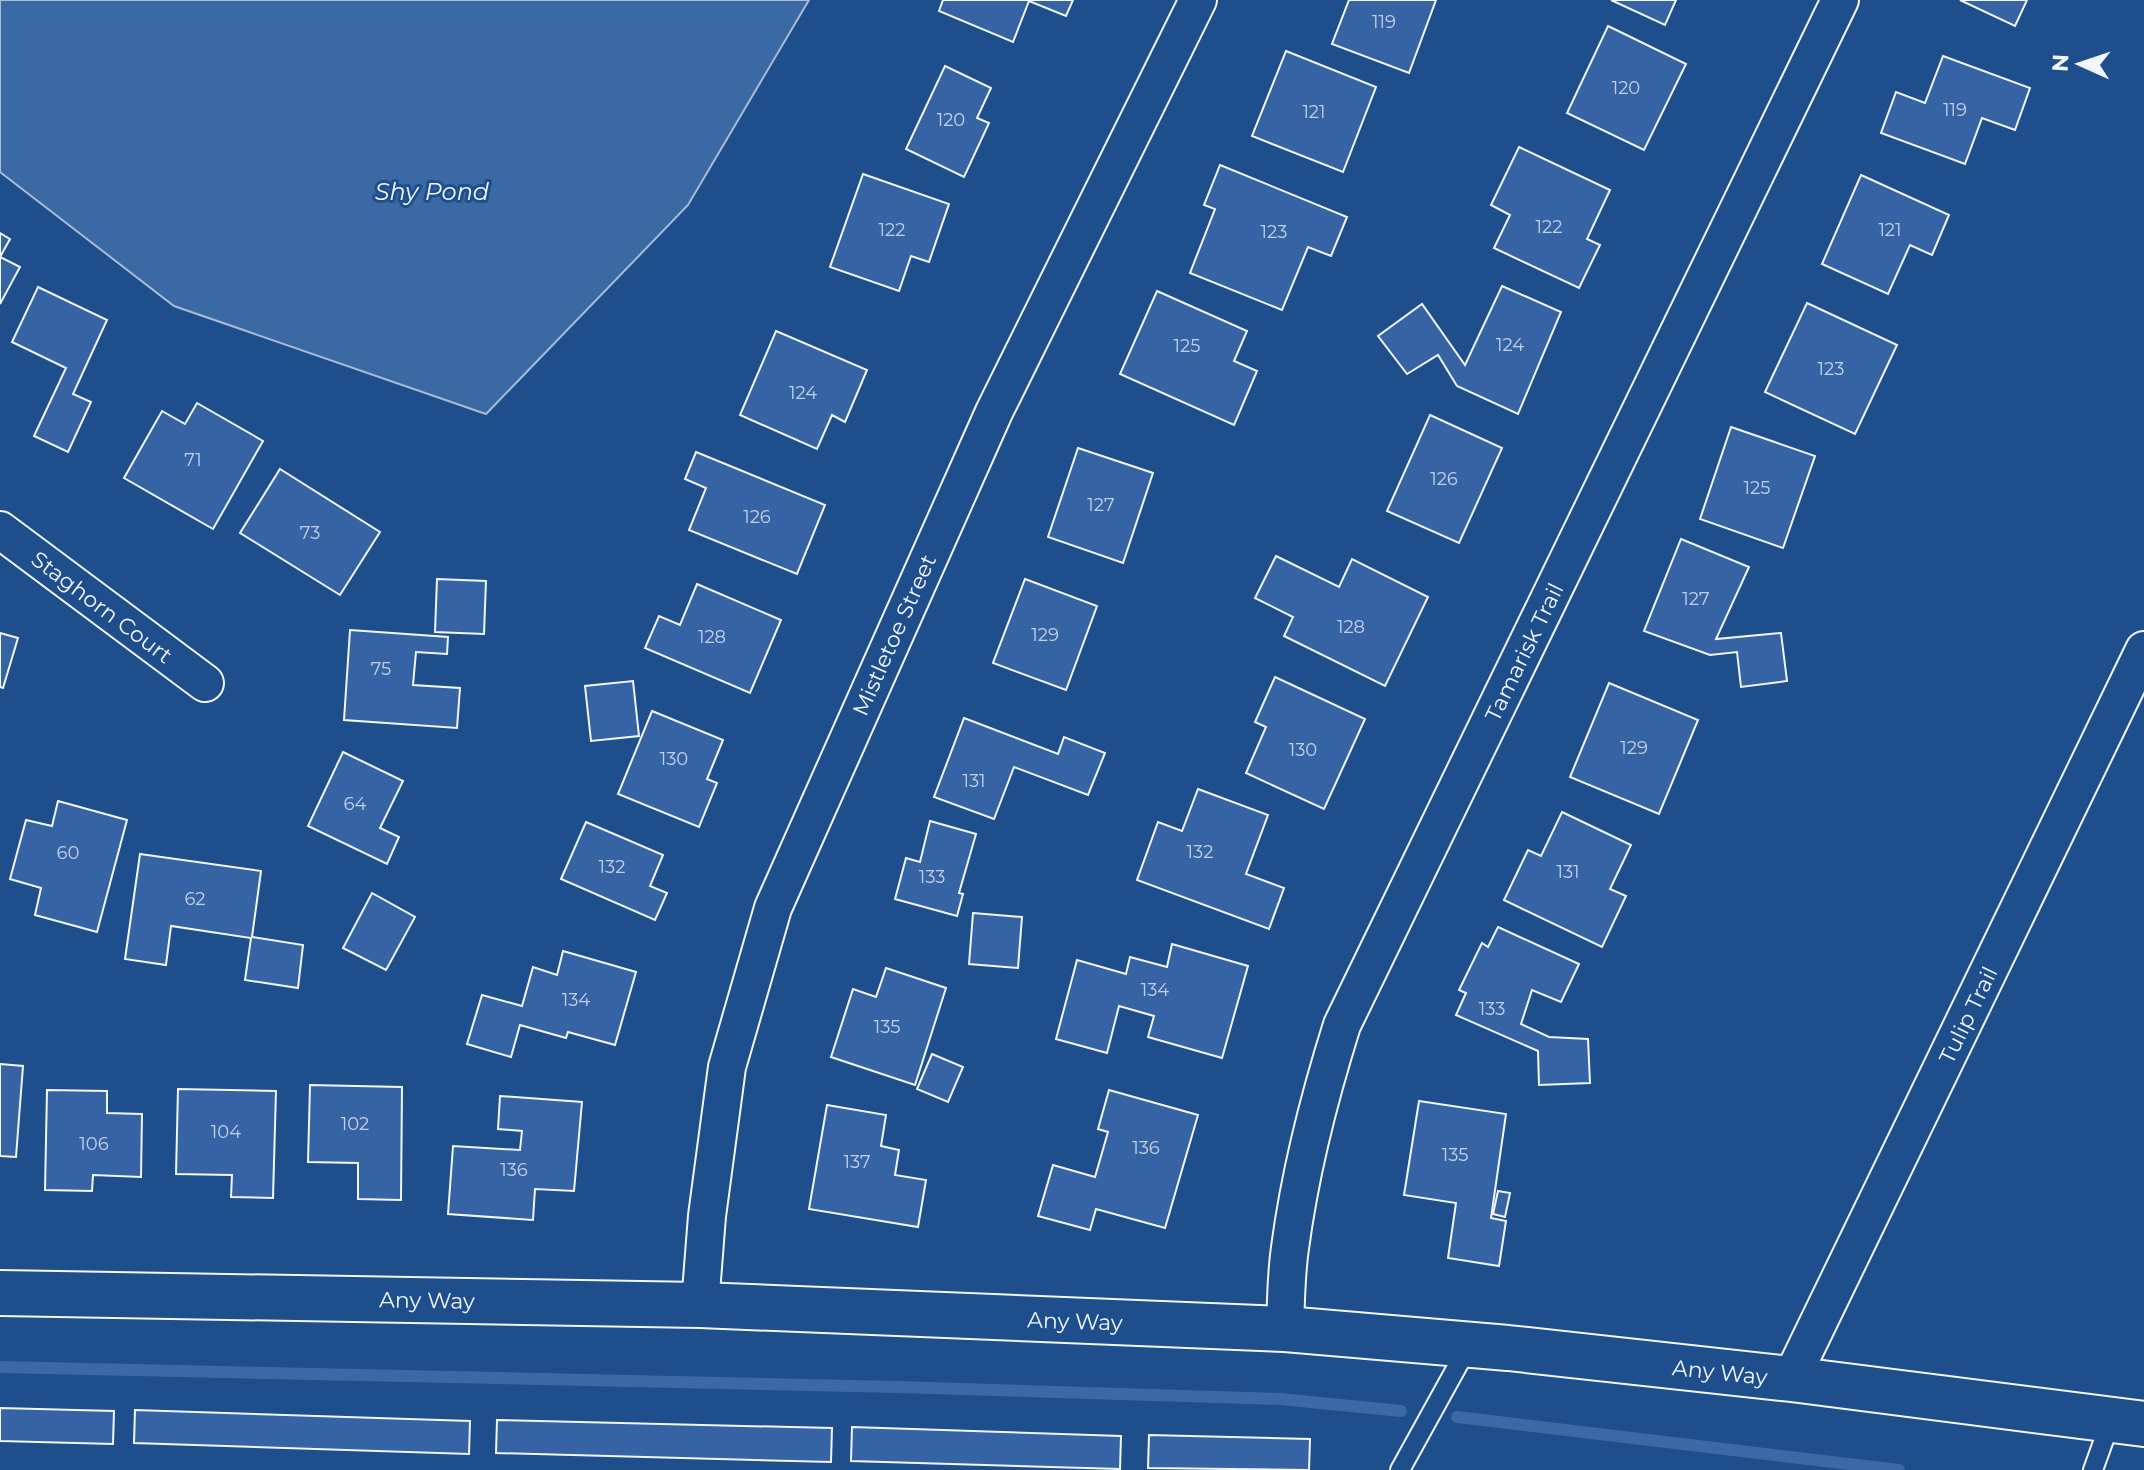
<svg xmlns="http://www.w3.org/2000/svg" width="2144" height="1470" font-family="Montserrat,sans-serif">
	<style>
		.water { fill: #3b69a3; stroke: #a8bbd7; stroke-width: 2 }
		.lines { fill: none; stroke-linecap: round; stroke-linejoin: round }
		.stream { stroke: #3b69a3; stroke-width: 12 }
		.building { fill: #3563a3; stroke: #f2f6ff; stroke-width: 2 }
		.service-casing { stroke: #f2f6ff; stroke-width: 22 }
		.minor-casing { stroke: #f2f6ff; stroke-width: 40 }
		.tertiary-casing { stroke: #f2f6ff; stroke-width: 48 }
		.service { stroke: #1f4e8c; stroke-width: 18 }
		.minor { stroke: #1f4e8c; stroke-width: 36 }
		.tertiary { stroke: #1f4e8c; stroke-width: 44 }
		.labels { text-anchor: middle; stroke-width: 6; stroke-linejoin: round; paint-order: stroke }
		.number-label { font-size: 18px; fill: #c3d1e8 }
		.street-label { font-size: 22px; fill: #f2f6ff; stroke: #1f4e8c }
		.water-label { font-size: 24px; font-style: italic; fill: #f2f6ff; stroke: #1f4e8c }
	</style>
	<rect width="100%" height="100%" fill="#1f4e8c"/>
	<polygon class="water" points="0,0 809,0 688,205 486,414 174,306 0,172"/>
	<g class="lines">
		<g class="stream">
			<polyline points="0,1367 898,1387 1280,1399 1401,1411"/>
			<polyline points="1457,1417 1899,1470"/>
		</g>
	</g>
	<g class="building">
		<polygon points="943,0 1073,0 1066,16 1029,1 1013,42 939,11"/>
		<polygon points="1349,0 1436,0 1409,73 1332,44"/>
		<polygon points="1611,0 1676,0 1665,25"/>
		<polygon points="1960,0 2027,0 2015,26"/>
		<polygon points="1608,26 1686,64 1644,150 1567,113"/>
		<polygon points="1286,51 1376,87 1343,172 1252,136"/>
		<polygon points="1943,56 2030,88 2015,130 1982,118 1965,164 1881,133 1896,92 1925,103"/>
		<polygon points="945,66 991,88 977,118 989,123 964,177 906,149"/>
		<polygon points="1519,147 1610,190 1587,239 1600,245 1579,288 1494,248 1510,215 1491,205"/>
		<polygon points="1220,165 1347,217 1331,256 1308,247 1282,310 1190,273 1215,209 1204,205"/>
		<polygon points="863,174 949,204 929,262 911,256 899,291 830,267"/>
		<polygon points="1861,175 1949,215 1932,255 1910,245 1888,294 1822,264"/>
		<polygon points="0,233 10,239 0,257 20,267 0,304"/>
		<polygon points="1502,286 1561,312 1518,414 1457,386 1438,355 1407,374 1378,336 1422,304 1465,365"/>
		<polygon points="38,287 107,320 73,394 91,402 68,452 34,436 66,368 12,342"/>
		<polygon points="1157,291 1247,331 1234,361 1257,371 1234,425 1120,374"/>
		<polygon points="1807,303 1897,345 1855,434 1765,392"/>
		<polygon points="776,331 867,370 845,422 832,415 817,449 740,415"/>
		<polygon points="197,403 263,441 213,529 124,478 162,411 185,424"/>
		<polygon points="1430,415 1502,448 1459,543 1387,511"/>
		<polygon points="1731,427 1815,456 1783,548 1700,519"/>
		<polygon points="1078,448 1153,473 1123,563 1048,537"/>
		<polygon points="696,452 825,505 797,574 689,530 706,488 685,479"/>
		<polygon points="280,469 380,532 340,595 240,533"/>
		<polygon points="1681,539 1749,567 1716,639 1781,633 1787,681 1741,687 1737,652 1710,655 1644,631"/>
		<polygon points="1276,556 1339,587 1352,559 1428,597 1385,686 1284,636 1293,617 1255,598"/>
		<polygon points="437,579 486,581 484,634 435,632"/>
		<polygon points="1025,579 1097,606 1066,690 993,663"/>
		<polygon points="697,584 781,620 750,693 645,648 659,616 680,625"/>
		<polygon points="350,630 448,637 447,654 416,652 413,685 460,688 457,728 344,720"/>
		<polygon points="0,633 18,638 3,688 0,687"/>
		<polygon points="1275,677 1365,719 1324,809 1246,773 1266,727 1255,722"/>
		<polygon points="633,681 639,736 591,741 585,686"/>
		<polygon points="1609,683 1698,720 1659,814 1570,777"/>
		<polygon points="652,711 723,740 707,779 717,783 699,827 618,794"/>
		<polygon points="964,718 1058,754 1064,737 1105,753 1088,795 1014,767 994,819 934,797"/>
		<polygon points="343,752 403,781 380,828 399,837 387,864 308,826"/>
		<polygon points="1198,789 1268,815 1246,874 1284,888 1269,929 1137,880 1158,822 1182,831"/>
		<polygon points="58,801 127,820 97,932 35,915 41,888 10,879 26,820 52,826"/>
		<polygon points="1562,812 1631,845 1610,889 1626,896 1602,947 1504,900 1528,850 1541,856"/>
		<polygon points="930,821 976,834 959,893 963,894 957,916 895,899 906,858 920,862"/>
		<polygon points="586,822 663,855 650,886 667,893 655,920 561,879"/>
		<polygon points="140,854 261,871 252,937 303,945 298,988 245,980 251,938 171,926 166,965 125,959"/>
		<polygon points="372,893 415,917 386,970 343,948"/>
		<polygon points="973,913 1022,917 1018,968 969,964"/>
		<polygon points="1498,927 1579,964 1561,1002 1532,990 1521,1024 1549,1037 1588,1039 1590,1083 1539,1085 1538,1051 1456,1015 1466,993 1459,990 1482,943 1488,947"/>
		<polygon points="1172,944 1248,966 1222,1058 1148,1037 1154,1016 1119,1006 1107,1053 1056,1039 1077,960 1126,974 1130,957 1167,967"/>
		<polygon points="563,951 636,972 615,1045 568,1032 566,1038 520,1025 511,1057 467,1044 482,995 522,1006 533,967 557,975"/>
		<polygon points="886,968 946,988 915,1085 831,1057 853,989 876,997"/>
		<polygon points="932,1054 963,1067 948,1102 917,1089"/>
		<polygon points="0,1064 23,1066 16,1157 0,1156"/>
		<polygon points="310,1085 402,1087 401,1200 358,1199 358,1163 308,1162"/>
		<polygon points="178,1089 276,1091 273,1198 231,1197 232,1175 176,1174"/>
		<polygon points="47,1090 107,1091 107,1113 142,1114 141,1177 93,1175 92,1191 45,1190"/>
		<polygon points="1109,1090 1198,1115 1165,1228 1096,1209 1090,1230 1038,1216 1053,1165 1095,1177 1108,1132 1098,1129"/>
		<polygon points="500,1096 582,1102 574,1191 535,1189 533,1220 448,1214 453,1146 520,1150 522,1131 498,1129"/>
		<polygon points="1419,1101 1506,1114 1491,1218 1506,1221 1499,1266 1448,1258 1456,1203 1404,1195"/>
		<polygon points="827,1105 886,1115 881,1146 899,1150 895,1175 926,1180 918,1227 809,1209"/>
		<polygon points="1498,1191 1510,1193 1505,1217 1493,1214"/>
		<polygon points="0,1408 114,1411 113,1444 0,1441"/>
		<polygon points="135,1410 470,1421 469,1454 134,1443"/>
		<polygon points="497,1420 832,1428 831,1462 496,1453"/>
		<polygon points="852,1427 1121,1436 1120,1469 851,1461"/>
		<polygon points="1149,1435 1310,1439 1309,1470 1148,1468"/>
	</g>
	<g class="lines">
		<defs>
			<g id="service">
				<polyline points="1400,1470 1469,1345"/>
				<polyline points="2093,1470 2111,1420"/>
			</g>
			<g id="minor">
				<polyline points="0,530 205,683"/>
				<polyline points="700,1305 707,1216 727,1067 773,908 994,412 1198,0"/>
				<path d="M1285 1329C1286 1302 1286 1275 1290 1248 1300 1172 1319 1098 1342 1025L1840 0"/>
				<polyline points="1791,1379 2144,650"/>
			</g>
			<polyline id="tertiary" points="0,1293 700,1305 1285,1329 1508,1348 1791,1379 2144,1424"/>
		</defs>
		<use href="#service" class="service-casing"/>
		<use href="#minor" class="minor-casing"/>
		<use href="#tertiary" class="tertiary-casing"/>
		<use href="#service" class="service"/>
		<use href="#minor" class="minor"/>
		<use href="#tertiary" class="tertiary"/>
	</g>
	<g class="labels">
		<g class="number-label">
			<text x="1384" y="28">119</text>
			<text x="1626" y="94">120</text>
			<text x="1955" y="116">119</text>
			<text x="1314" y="118">121</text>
			<text x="951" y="126">120</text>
			<text x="1549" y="233">122</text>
			<text x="892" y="236">122</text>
			<text x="1890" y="236">121</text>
			<text x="1274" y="238">123</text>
			<text x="1510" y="351">124</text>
			<text x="1187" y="352">125</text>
			<text x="1831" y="375">123</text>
			<text x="803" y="399">124</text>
			<text x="193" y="466">71</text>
			<text x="1444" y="485">126</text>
			<text x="1757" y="494">125</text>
			<text x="1101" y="511">127</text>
			<text x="757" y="523">126</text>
			<text x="310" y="539">73</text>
			<text x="1696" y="605">127</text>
			<text x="1351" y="633">128</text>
			<text x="1045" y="641">129</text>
			<text x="712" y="643">128</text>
			<text x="381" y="675">75</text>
			<text x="1634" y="754">129</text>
			<text x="1303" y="756">130</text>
			<text x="674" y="765">130</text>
			<text x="974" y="787">131</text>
			<text x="355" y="810">64</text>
			<text x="1200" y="858">132</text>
			<text x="68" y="859">60</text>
			<text x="612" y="873">132</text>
			<text x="1568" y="878">131</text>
			<text x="932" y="883">133</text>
			<text x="195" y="905">62</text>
			<text x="1155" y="996">134</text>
			<text x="576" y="1006">134</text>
			<text x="1492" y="1015">133</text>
			<text x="887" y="1033">135</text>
			<text x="355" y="1130">102</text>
			<text x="226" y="1138">104</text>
			<text x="94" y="1150">106</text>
			<text x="1146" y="1154">136</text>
			<text x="1455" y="1161">135</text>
			<text x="857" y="1168">137</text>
			<text x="514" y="1176">136</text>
		</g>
		<g class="street-label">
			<text transform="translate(102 607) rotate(37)" y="8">Staghorn Court</text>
			<text transform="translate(894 635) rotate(-66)" y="8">Mistletoe Street</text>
			<text transform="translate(1524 652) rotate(-64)" y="8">Tamarisk Trail</text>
			<text transform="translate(1968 1015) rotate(-64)" y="8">Tulip Trail</text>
			<text transform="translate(427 1300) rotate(1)" y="8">Any Way</text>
			<text transform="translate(1075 1321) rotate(2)" y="8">Any Way</text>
			<text transform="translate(1720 1372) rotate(6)" y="8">Any Way</text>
		</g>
		<g class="water-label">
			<text x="432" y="200">Shy Pond</text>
		</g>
	</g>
	<g transform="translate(2080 64) rotate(273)" stroke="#1f4e8c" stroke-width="6" paint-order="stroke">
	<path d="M0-6L14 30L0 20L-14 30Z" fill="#f2f6ff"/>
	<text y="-12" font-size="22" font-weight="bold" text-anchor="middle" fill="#f2f6ff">N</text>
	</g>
</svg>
